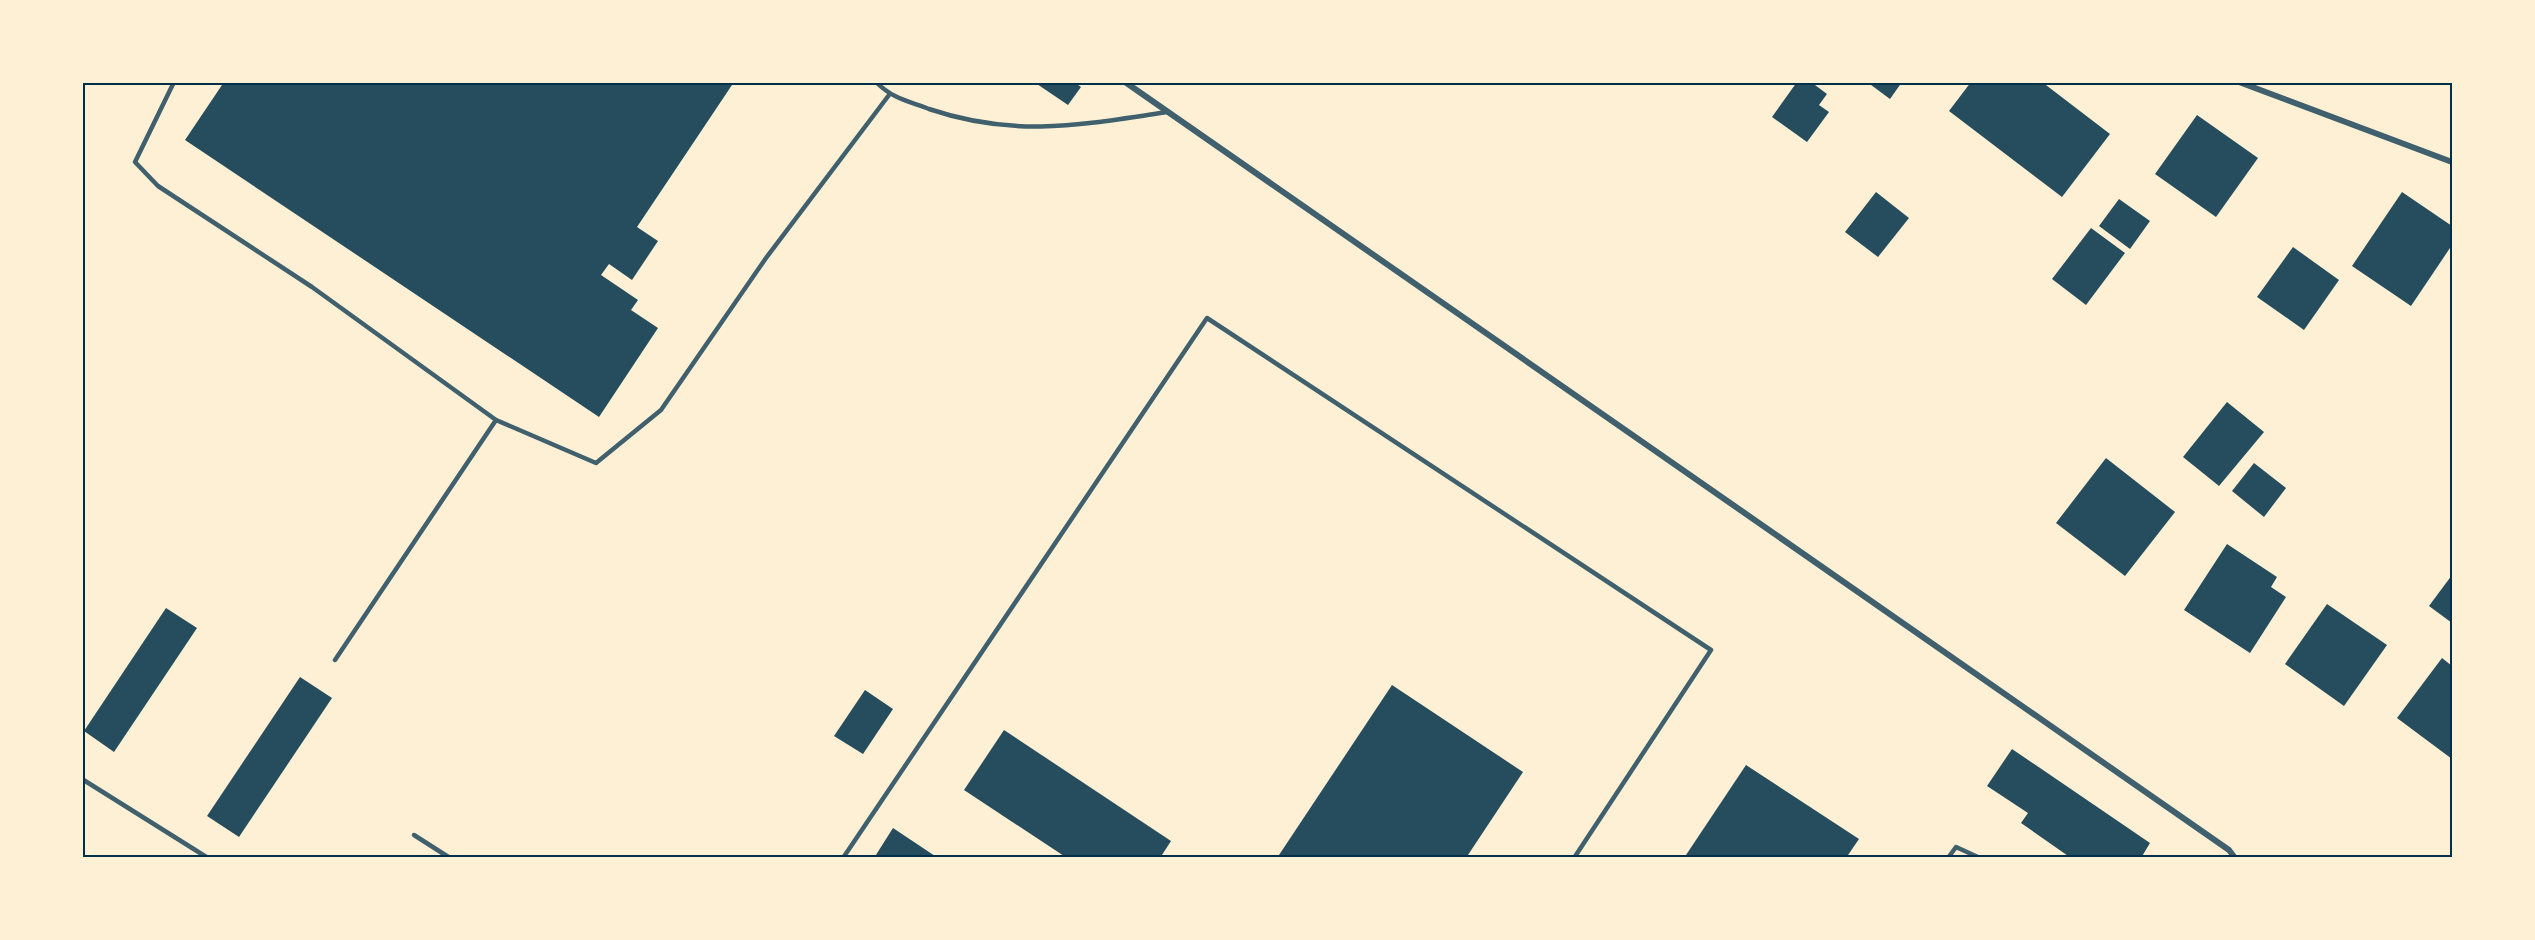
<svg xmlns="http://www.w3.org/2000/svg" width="2535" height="940" font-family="Inter,sans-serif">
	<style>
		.building { fill: #264d5e }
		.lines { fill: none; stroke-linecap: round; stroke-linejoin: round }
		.service { stroke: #3f606c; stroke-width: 4.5 }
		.minor { stroke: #3f606c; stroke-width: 6 }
		.neatline { fill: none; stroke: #003049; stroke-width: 2 }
	</style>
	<rect width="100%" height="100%" fill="#fdf0d5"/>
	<g class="building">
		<polygon points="224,82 734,82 637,227 658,241 632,280 609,264 601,275 638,300 631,310 658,328 599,417 185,140"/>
		<polygon points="1034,82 1074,82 1081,87 1068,105"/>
		<polygon points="1797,82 1811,82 1827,94 1819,105 1829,112 1807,142 1772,117"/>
		<polygon points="1867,82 1902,82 1890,99"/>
		<polygon points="1971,82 2042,82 2110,134 2062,197 1949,111"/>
		<polygon points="2197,115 2258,158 2216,217 2155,174"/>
		<polygon points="1876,192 1909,218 1878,257 1845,232"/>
		<polygon points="2402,192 2452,226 2452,245 2411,306 2352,266"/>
		<polygon points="2119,199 2150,221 2130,249 2099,226"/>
		<polygon points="2091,228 2125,253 2086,305 2052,279"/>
		<polygon points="2293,247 2339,280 2304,330 2257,297"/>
		<polygon points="2227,402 2264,432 2219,486 2183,457"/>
		<polygon points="2106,458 2175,512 2125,576 2056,523"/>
		<polygon points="2254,463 2286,488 2264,517 2232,491"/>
		<polygon points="2227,544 2277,577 2271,587 2286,597 2250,653 2184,610"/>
		<polygon points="2452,575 2452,623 2429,606"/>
		<polygon points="2327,604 2387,645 2344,706 2285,664"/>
		<polygon points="166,608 197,628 114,752 84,731"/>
		<polygon points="2442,658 2452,666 2452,759 2397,718"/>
		<polygon points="300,677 332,698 239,837 207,816"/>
		<polygon points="1392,685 1523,772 1466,858 1277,858"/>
		<polygon points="865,690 893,709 863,754 834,736"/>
		<polygon points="1004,730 1171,841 1160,858 1067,858 964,790"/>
		<polygon points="2012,749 2150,843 2141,858 2071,858 2021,823 2028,813 1987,786"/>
		<polygon points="1746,765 1859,839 1846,858 1684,858"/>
		<polygon points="893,828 938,858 874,858"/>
	</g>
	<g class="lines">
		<g class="service">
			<polyline points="174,82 135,162 158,186 312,287 496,420 596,463 661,410 766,258 889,95"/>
			<path d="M876 82C893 99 908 101 929 109 1015 138 1081 125 1167 112"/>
			<polyline points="335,660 496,420"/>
			<polyline points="82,779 208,858"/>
			<polyline points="414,835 450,858"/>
			<polyline points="843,858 1207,318 1711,650 1574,858"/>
			<polyline points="1948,858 1956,847 1980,858"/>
		</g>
		<g class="minor">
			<polyline points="1125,82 2229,850 2235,858"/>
			<polyline points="2239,82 2452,162"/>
		</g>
	</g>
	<rect width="2535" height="940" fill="none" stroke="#fdf0d5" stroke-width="168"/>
	<rect x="84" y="84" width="2367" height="772" class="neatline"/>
</svg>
